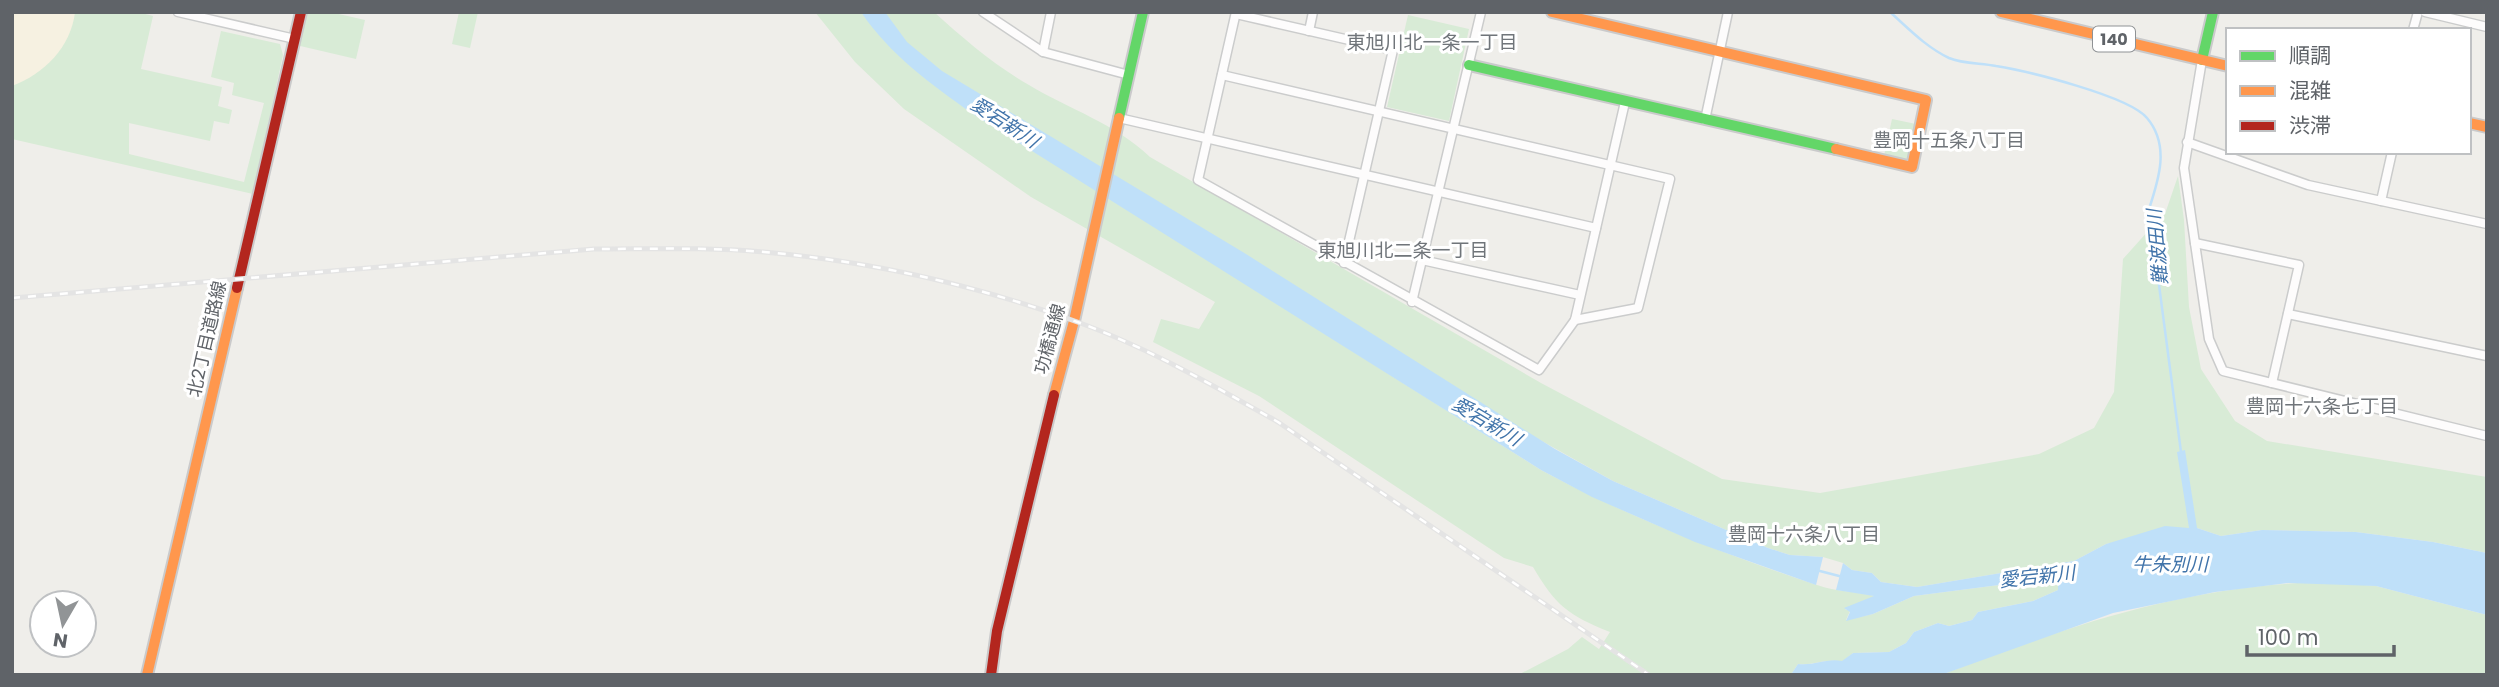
<svg xmlns="http://www.w3.org/2000/svg" width="2499" height="687" font-family="Poppins,'Noto Sans JP',sans-serif">
	<style>
		.green { fill: #d8ebd6 }
		.sand { fill: #f6f1e1 }
		.water { fill: #bfe0f9 }
		.lines { fill: none; stroke-linecap: round; stroke-linejoin: round }
		.stream { stroke: #bfe0f9; stroke-width: 2.5 }
		.street-casing { stroke: #cbcccc; stroke-width: 11 }
		.fast-casing { stroke: #cacacb; stroke-width: 14 }
		.slow-casing { stroke: #cacacb; stroke-width: 14 }
		.jam-casing { stroke: #cacacb; stroke-width: 14 }
		.street { stroke: #fdfcfc; stroke-width: 8 }
		.fast { stroke: #63d668; stroke-width: 10 }
		.slow { stroke: #ff974d; stroke-width: 10 }
		.jam { stroke: #b3261e; stroke-width: 10 }
		.rail-casing { stroke: #e4e4e4; stroke-width: 5 }
		.rail { stroke: #fff; stroke-width: 2.5; stroke-dasharray: 8; stroke-linecap: butt }
		.labels { text-anchor: middle; stroke-width: 6; stroke-linejoin: round; paint-order: stroke }
		.shield { fill: #fff; stroke: #8f9295; stroke-width: 2 }
		.shield-label { font-size: 16px; font-weight: bold; fill: #5f6368 }
		.street-label { font-size: 18px; fill: #5f6368; stroke: #fff }
		.neighbourhood-label { font-size: 19px; fill: #70757a; stroke: #fff }
		.water-label { font-size: 19px; font-style: italic; fill: #4174aa; stroke: #fff }
	</style>
	<rect width="100%" height="100%" fill="#efeeea"/>
	<g class="green">
		<polygon points="12,12 138,12 153,16 141,69 222,87 218,106 232,110 229,124 214,121 210,141 129,123 129,154 244,182 264,103 232,95 234,83 211,77 221,31 280,44 283,55 253,194 12,139"/>
		<polygon points="304,12 330,12 365,20 356,59 296,45"/>
		<polygon points="459,12 478,12 470,48 452,44"/>
		<path d="M815 12H934C964 39 994 65 1029 85 1069 109 1116 124 1150 157L1541 383 1722 479 1820 493 2039 454 2094 428 2114 392 2123 259 2166 211 2178 176 2184 220 2189 307 2201 369 2235 421 2267 441 2487 477V553L2433 542 2356 532 2262 530 2221 536 2197 528 2106 544 2074 561 1917 587 1881 582 1872 573 1852 570 1843 563 1823 557 1790 555 1768 548 1613 481 1108 197 1541 470C1629 517 1723 554 1817 585 1836 592 1856 591 1875 596L1845 609 1850 611 1846 620 1873 614 1914 596 2053 578 2058 582V590L2033 601 1978 612 1972 620 1949 626 1938 623 1914 632 1906 643 1889 652 1853 653 1842 662C1826 658 1814 666 1798 664L1792 673 1784 675H1518L1568 649 1582 637 1599 649 1610 632C1568 615 1556 606 1533 567L1504 558 1259 396 1153 342 1161 319 1199 329 1215 302 1031 197 904 109 855 62Z"/>
		<polygon points="1408,15 1469,29 1449,121 1387,107"/>
		<polygon points="1892,119 1916,124 1909,157 1902,161 1884,156"/>
		<path d="M2333 582 2376 586 2487 615V675H1941C2070 625 2192 583 2333 582Z"/>
	</g>
	<path class="sand" d="M12 12H75C71 47 44 74 12 86Z"/>
	<g class="water">
		<path d="M861 12H885L907 42 942 71 1246 254 1555 449 1613 481 1768 548 1790 555 1823 557 1816 585 1695 542 1592 497 1541 470 973 114C931 84 890 55 861 12Z"/>
		<path d="M2185 450 2197 528 2221 536 2262 530 2356 532 2433 542 2487 553V615L2376 586 2288 583 2215 592 2113 613 1941 675H1784L1792 673 1798 664C1814 666 1826 658 1842 661L1853 653 1889 652 1906 643 1914 632 1938 623 1949 626 1972 620 1978 612 2033 601 2058 590V582L2053 578 1914 596 1873 614 1846 621 1850 612 1844 608 1874 596 1836 590 1843 563 1852 570 1872 573 1881 582 1917 587 2074 561 2106 544 2165 526 2189 528 2177 452Z"/>
	</g>
	<g class="lines">
		<g class="stream">
			<path d="M1890 12C1909 29 1926 47 1949 58 1963 64 1981 63 1996 66 2027 71 2129 96 2147 118 2170 145 2159 179 2149 209L2181 452"/>
			<polyline points="1816,570 1843,577"/>
		</g>
		<defs>
			<g id="street">
				<polyline points="178,12 295,39"/>
				<polyline points="983,12 1043,52 1129,75"/>
				<polyline points="1236,12 1198,180 1539,370 1575,320 1625,102"/>
				<polyline points="2425,12 2487,27"/>
				<polyline points="1236,14 1393,50 1344,263"/>
				<polyline points="2413,30 2418,12"/>
				<polyline points="1309,31 1313,12"/>
				<polyline points="1043,52 1051,12"/>
				<polyline points="2202,60 2184,168 2209,339 2223,371 2487,436"/>
				<polyline points="1222,75 1670,179 1638,308 1575,320"/>
				<polyline points="1119,118 1596,228"/>
				<polyline points="1705,120 1728,12"/>
				<polyline points="2187,142 2308,185 2487,224"/>
				<polyline points="2381,201 2392,152"/>
				<polyline points="2195,243 2299,265 2272,383"/>
				<polyline points="1422,260 1580,295"/>
				<polyline points="1412,302 1481,12"/>
				<polyline points="2288,314 2487,356"/>
			</g>
			<g id="fast">
				<polyline points="2202,60 2213,12"/>
				<polyline points="1469,65 1836,149"/>
				<polyline points="1119,118 1143,12"/>
			</g>
			<g id="slow">
				<polyline points="1552,12 1926,100 1912,167 1836,149"/>
				<polyline points="2001,12 2228,66"/>
				<polyline points="2469,123 2487,127"/>
				<polyline points="1054,395 1074,321 1119,118"/>
				<polyline points="147,675 237,288"/>
			</g>
			<g id="jam">
				<polyline points="237,288 301,12"/>
				<polyline points="991,675 997,631 1054,395"/>
			</g>
		</defs>
		<use href="#street" class="street-casing"/>
		<use href="#fast" class="fast-casing"/>
		<use href="#slow" class="slow-casing"/>
		<use href="#jam" class="jam-casing"/>
		<use href="#street" class="street"/>
		<use href="#fast" class="fast"/>
		<use href="#slow" class="slow"/>
		<use href="#jam" class="jam"/>
		<defs>
			<path id="rail" d="M12 298 594 249C650 249 707 247 764 252 867 261 971 284 1069 319 1141 344 1211 384 1278 422L1649 675"/>
		</defs>
		<use href="#rail" class="rail-casing"/>
		<use href="#rail" class="rail"/>
	</g>
	<g class="labels">
		<rect class="shield" x="2093" y="26.5" width="42" height="25" rx="5"/>
		<g class="shield-label">
			<text x="2114" y="45">140</text>
		</g>
		<g class="street-label">
			<text transform="translate(207 339) rotate(-77)" y="6">北2丁目道路線</text>
			<text transform="translate(1050 339) rotate(-75)" y="6">功橋通線</text>
		</g>
		<g class="neighbourhood-label">
			<text x="1432" y="49">東旭川北一条一丁目</text>
			<text x="1949" y="147">豊岡十五条八丁目</text>
			<text x="1403" y="257">東旭川北二条一丁目</text>
			<text x="2322" y="413">豊岡十六条七丁目</text>
			<text x="1804" y="541">豊岡十六条八丁目</text>
		</g>
		<g class="water-label">
			<text transform="translate(1005 122) rotate(33)" y="7">愛宕新川</text>
			<text transform="translate(2157 247) rotate(-95)" y="7">難波田川</text>
			<text transform="translate(1487 421) rotate(31)" y="7">愛宕新川</text>
			<text x="2170" y="571">牛朱別川</text>
			<text transform="translate(2037 576) rotate(-6)" y="7">愛宕新川</text>
		</g>
	</g>
	<rect width="2499" height="687" fill="none" stroke="#5f6368" stroke-width="28"/>
	<rect x="2226" y="28" width="245" height="126" fill="#ffffff" stroke="#bfc1c3" stroke-width="2"/>
	<rect x="2240" y="51" width="35" height="10" fill="#63d668" stroke="#bfc1c3" stroke-width="2"/>
	<text x="2289" y="63" font-size="21" fill="#5f6368">順調</text>
	<rect x="2240" y="86" width="35" height="10" fill="#ff974d" stroke="#bfc1c3" stroke-width="2"/>
	<text x="2289" y="98" font-size="21" fill="#5f6368">混雑</text>
	<rect x="2240" y="121" width="35" height="10" fill="#b3261e" stroke="#bfc1c3" stroke-width="2"/>
	<text x="2289" y="133" font-size="21" fill="#5f6368">渋滞</text>
	<g transform="translate(63 624) rotate(189)"><circle r="33" fill="#ffffff" stroke="#bfc1c3" stroke-width="2"/>
	<path d="M0-5L12 26L0 18L-12 26Z" fill="#919496"/>
	<text y="-10" font-size="19" font-weight="bold" text-anchor="middle" fill="#5f6368">N</text>
	</g>
	<path d="M2247 645v10h147v-10" fill="none" stroke="#5f6368" stroke-width="3.5"/>
	<text x="2258" y="645" font-size="21" fill="#5f6368" stroke="#ffffff" stroke-width="5" paint-order="stroke">100 m</text>
</svg>
